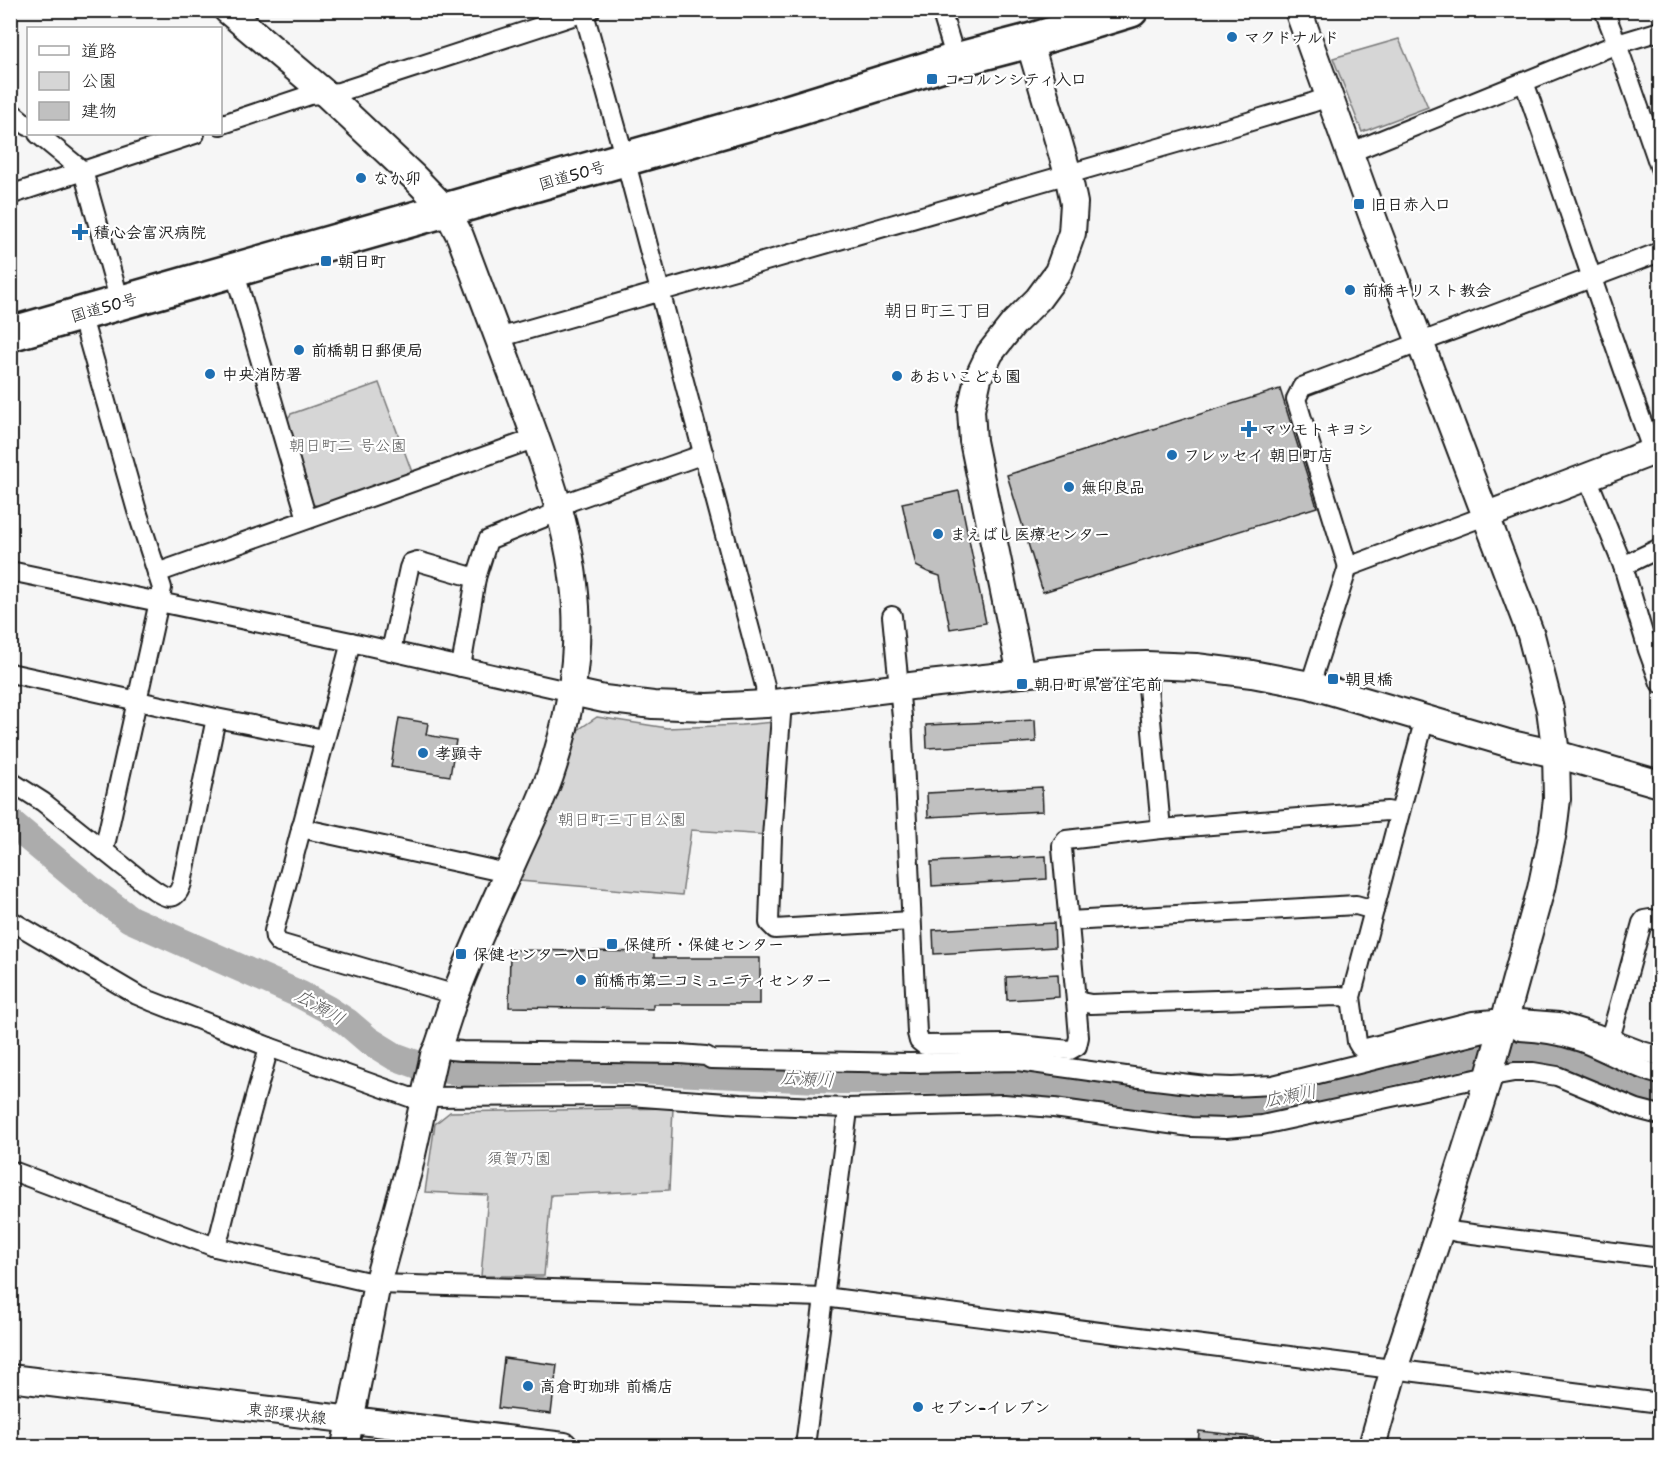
<svg xmlns="http://www.w3.org/2000/svg" width="1671" height="1457" font-family="'Shantell Sans','Klee One',sans-serif">
	<style>
		.green { fill: #d6d6d6; stroke: #797979; stroke-width: 1.5 }
		.lines { fill: none; stroke-linecap: round; stroke-linejoin: round }
		.river { stroke: #acacac; stroke-width: 28 }
		.building { fill: #c0c0c0; stroke: #1c1c1c; stroke-width: 1.5 }
		.street-casing { stroke: #1c1c1c; stroke-width: 22 }
		.secondary-casing { stroke: #1c1c1c; stroke-width: 30 }
		.highway-casing { stroke: #1c1c1c; stroke-width: 38 }
		.street { stroke: #fff; stroke-width: 18 }
		.secondary { stroke: #fff; stroke-width: 26 }
		.highway { stroke: #fff; stroke-width: 33 }
		.poi-dot { fill: #1f6fb2; stroke: #fff; stroke-width: 2 }
		.labels { text-anchor: middle; stroke-width: 4.5; stroke-linejoin: round; paint-order: stroke }
		.poi-label { font-size: 16px; font-weight: bold; fill: #1c1c1c; stroke: #fff; text-anchor: start }
		.street-label { font-size: 16px; fill: #1c1c1c; stroke: #fff }
		.park-label { font-size: 16px; fill: #5d5d5d; stroke: #fff }
		.neighbourhood-label { font-size: 18px; fill: #1c1c1c; stroke: #fff }
		.water-label { font-size: 18px; font-style: italic; fill: #5d5d5d; stroke: #fff }
	</style>
	<rect width="100%" height="100%" fill="#f6f6f6"/>
	<filter id="ink" filterUnits="userSpaceOnUse"><feTurbulence type="fractalNoise" baseFrequency=".0167" numOctaves="2"/><feDisplacementMap in="SourceGraphic" scale="12" xChannelSelector="R" yChannelSelector="G"/><feConvolveMatrix kernelMatrix="1 2 1 2 8 2 1 2 1" color-interpolation-filters="sRGB"/></filter>
	<g filter="url(#ink)">
		<g class="green">
			<polygon points="1399,39 1428,107 1362,132 1333,58"/>
			<polygon points="379,383 412,472 318,506 310,503 284,423 291,414"/>
			<polygon points="597,717 667,728 742,725 774,722 768,835 691,830 682,895 520,881 565,775 578,730"/>
			<polygon points="673,1108 669,1190 551,1195 544,1276 481,1276 488,1195 425,1192 435,1124 450,1112"/>
		</g>
		<g class="lines">
			<polyline class="river" points="10,822 95,893 130,919 301,995 327,1009 347,1022 368,1040 394,1056 424,1067 465,1072 593,1068 840,1080 997,1081 1065,1086 1170,1100 1225,1105 1273,1102 1387,1072 1471,1054 1523,1051 1554,1055 1648,1089 1660,1091"/>
		</g>
		<g class="building">
			<polygon points="1280,389 1317,507 1043,592 1007,475"/>
			<polygon points="959,491 986,623 950,629 940,576 928,572 916,566 902,503"/>
			<polygon points="399,718 428,723 426,735 456,740 450,776 391,767"/>
			<polygon points="1035,720 1036,742 927,748 926,725"/>
			<polygon points="1042,787 1043,811 928,817 927,793"/>
			<polygon points="1046,856 1047,879 932,886 931,862"/>
			<polygon points="1054,923 1055,947 934,954 933,930"/>
			<polygon points="510,950 654,952 654,958 760,958 760,1004 653,1004 653,1009 509,1007"/>
			<polygon points="1058,974 1059,997 1007,1000 1006,977"/>
			<polygon points="504,1358 557,1365 551,1414 498,1408"/>
			<polygon points="1199,1431 1261,1438 1261,1446 1198,1446"/>
		</g>
		<g class="lines">
			<defs>
				<g id="street">
					<polyline points="941,10 956,60"/>
					<polyline points="1604,10 1617,44 1660,168"/>
					<polyline points="584,13 625,159 765,686 766,704"/>
					<path d="M1524 82C1568 205 1608 329 1653 452"/>
					<polyline points="10,111 28,126"/>
					<polyline points="220,125 310,95 339,92 591,10"/>
					<polyline points="38,134 83,171 120,302"/>
					<polyline points="1349,153 1617,44 1660,31"/>
					<polyline points="10,195 195,134"/>
					<polyline points="234,270 307,519"/>
					<polyline points="81,314 137,511 162,588 104,850"/>
					<polyline points="498,338 1218,131 1311,103 1328,97"/>
					<polyline points="1587,477 1623,566 1648,650 1660,683"/>
					<polyline points="1623,566 1660,548"/>
					<polyline points="1348,567 1296,399 1302,387 1660,252"/>
					<polyline points="10,571 351,642"/>
					<polyline points="157,573 536,438"/>
					<polyline points="892,616 902,717 917,1033 919,1041 924,1045 1008,1044 1070,1050 1077,1046 1079,1037 1076,1001 1062,848 1062,845 1066,840 1161,829 1387,811 1399,813"/>
					<polyline points="391,651 409,568 411,563 417,561 476,578"/>
					<polyline points="1146,665 1161,829"/>
					<polyline points="461,667 476,578 488,540 548,516 571,501 704,454"/>
					<polyline points="10,673 216,718 324,739"/>
					<polyline points="1310,685 1348,567 1485,516"/>
					<polyline points="782,702 772,837 769,923 775,929 911,921"/>
					<polyline points="1425,718 1351,997 1357,1042 1360,1047 1366,1048 1473,1021 1505,1018 1559,1022 1595,1033 1642,1051 1660,1056"/>
					<path d="M10 781 43 802 143 882C158 892 174 909 182 883L216 718"/>
					<polyline points="301,828 507,873"/>
					<polyline points="10,920 137,995 151,1001 269,1047 409,1097 629,1096 740,1104 847,1108 1004,1104 1054,1108 1191,1127 1226,1128 1262,1125 1475,1079 1514,1072 1533,1072 1557,1076 1637,1109 1660,1115"/>
					<polyline points="1069,921 1356,905 1374,910"/>
					<polyline points="456,995 279,943 275,938 274,931 351,642 572,692"/>
					<polyline points="1076,1001 1091,1004 1338,996 1351,997"/>
					<path d="M1520 1031C1541 1032 1561 1035 1581 1042 1608 1052 1632 1068 1660 1075"/>
					<polyline points="1608,1038 1613,1028 1642,923 1644,920 1650,919 1660,921"/>
					<polyline points="450,1050 462,1051 680,1054 706,1056 711,1059 910,1063 1018,1061 1147,1079 1206,1086 1232,1087 1273,1085 1488,1032"/>
					<polyline points="10,1170 215,1247 377,1284 824,1297 1660,1403"/>
					<polyline points="1441,1228 1457,1232 1660,1258"/>
					<polyline points="215,1247 220,1233 242,1145 269,1047"/>
					<polyline points="805,1446 847,1118 847,1108"/>
				</g>
				<g id="secondary">
					<path d="M227 10 326 94 414 177 447 211 460 236C480 290 501 344 521 398 546 465 572 534 576 607 579 665 569 720 550 776 538 810 521 842 507 875 489 915 470 955 455 996 449 1013 444 1030 438 1047L434 1055 409 1168 377 1284 345 1446"/>
					<polyline points="1298,10 1376,226 1531,635 1550,709 1556,754 1557,799 1553,832 1541,889 1489,1076 1441,1228 1394,1369 1372,1446"/>
					<polyline points="1485,516 1660,449"/>
					<polyline points="1021,674 973,441 971,410 978,378 990,353 1013,324 1038,299 1058,272 1072,233 1074,203 1068,174 1029,41"/>
					<polyline points="572,692 604,699 653,705 708,707 766,704 919,685 1096,666 1146,665 1196,667 1252,674 1310,685 1511,744 1556,754 1660,784"/>
					<polyline points="10,1378 564,1446"/>
				</g>
				<polyline id="highway" points="10,334 765,119 956,60 1029,41 1131,10"/>
			</defs>
			<use href="#street" class="street-casing"/>
			<use href="#secondary" class="secondary-casing"/>
			<use href="#highway" class="highway-casing"/>
			<use href="#street" class="street"/>
			<use href="#secondary" class="secondary"/>
			<use href="#highway" class="highway"/>
		</g>
	</g>
	<g class="poi-dot">
		<circle cx="1232" cy="37" r="6"/>
		<rect x="926" y="73" width="12" height="12" rx="3"/>
		<circle cx="361" cy="178" r="6"/>
		<rect x="1353" y="198" width="12" height="12" rx="3"/>
		<path d="M77 223h6v6h6v6h-6v6h-6v-6h-6v-6h6z"/>
		<rect x="320" y="255" width="12" height="12" rx="3"/>
		<circle cx="1350" cy="290" r="6"/>
		<circle cx="299" cy="350" r="6"/>
		<circle cx="210" cy="374" r="6"/>
		<circle cx="897" cy="376" r="6"/>
		<path d="M1246 420h6v6h6v6h-6v6h-6v-6h-6v-6h6z"/>
		<circle cx="1172" cy="455" r="6"/>
		<circle cx="1069" cy="487" r="6"/>
		<circle cx="938" cy="534" r="6"/>
		<rect x="1327" y="673" width="12" height="12" rx="3"/>
		<rect x="1016" y="678" width="12" height="12" rx="3"/>
		<circle cx="423" cy="753" r="6"/>
		<rect x="606" y="938" width="12" height="12" rx="3"/>
		<rect x="455" y="948" width="12" height="12" rx="3"/>
		<circle cx="581" cy="980" r="6"/>
		<circle cx="528" cy="1386" r="6"/>
		<circle cx="918" cy="1407" r="6"/>
	</g>
	<g class="labels">
		<g class="poi-label">
			<text x="1244" y="43">マクドナルド</text>
			<text x="944" y="85">ココルンシティ入口</text>
			<text x="373" y="184">なか卯</text>
			<text x="1371" y="210">旧日赤入口</text>
			<text x="94" y="238">積心会富沢病院</text>
			<text x="338" y="267">朝日町</text>
			<text x="1362" y="296">前橋キリスト教会</text>
			<text x="311" y="356">前橋朝日郵便局</text>
			<text x="222" y="380">中央消防署</text>
			<text x="909" y="382">あおいこども園</text>
			<text x="1261" y="435">マツモトキヨシ</text>
			<text x="1184" y="461">フレッセイ 朝日町店</text>
			<text x="1081" y="493">無印良品</text>
			<text x="950" y="540">まえばし医療センター</text>
			<text x="1345" y="685">朝貝橋</text>
			<text x="1034" y="690">朝日町県営住宅前</text>
			<text x="435" y="759">孝顕寺</text>
			<text x="624" y="950">保健所・保健センター</text>
			<text x="473" y="960">保健センター入口</text>
			<text x="593" y="986">前橋市第二コミュニティセンター</text>
			<text x="540" y="1392">高倉町珈琲 前橋店</text>
			<text x="930" y="1413">セブン-イレブン</text>
		</g>
		<g class="street-label">
			<text transform="translate(572 175) rotate(-16)" y="6">国道50号</text>
			<text transform="translate(104 307) rotate(-16)" y="6">国道50号</text>
			<text transform="translate(287 1413) rotate(7)" y="6">東部環状線</text>
		</g>
		<g class="park-label">
			<text x="348" y="451">朝日町二 号公園</text>
			<text x="622" y="825">朝日町三丁目公園</text>
			<text x="519" y="1164">須賀乃園</text>
		</g>
		<g class="neighbourhood-label">
			<text x="938" y="317">朝日町三丁目</text>
		</g>
		<g class="water-label">
			<text transform="translate(320 1007) rotate(30)" y="6">広瀬川</text>
			<text transform="translate(807 1079) rotate(3)" y="6">広瀬川</text>
			<text transform="translate(1290 1096) rotate(-11)" y="6">広瀬川</text>
		</g>
	</g>
	<rect width="1671" height="1457" fill="none" stroke="#fff" stroke-width="36"/>
	<rect x="18" y="18" width="1635" height="1421" fill="none" stroke="#1c1c1c" stroke-width="2" filter="url(#ink)"/>
	<rect x="27" y="27" width="195" height="108" fill="#ffffff" stroke="#a4a4a4" stroke-width="1.5"/>
	<rect x="39" y="46" width="30" height="9" fill="#ffffff" stroke="#a4a4a4" stroke-width="1.5"/>
	<text x="81" y="57" font-size="18" fill="#1c1c1c">道路</text>
	<rect x="39" y="72" width="30" height="18" fill="#d6d6d6" stroke="#a4a4a4" stroke-width="1.5"/>
	<text x="81" y="87" font-size="18" fill="#1c1c1c">公園</text>
	<rect x="39" y="102" width="30" height="18" fill="#c0c0c0" stroke="#a4a4a4" stroke-width="1.5"/>
	<text x="81" y="117" font-size="18" fill="#1c1c1c">建物</text>
</svg>
